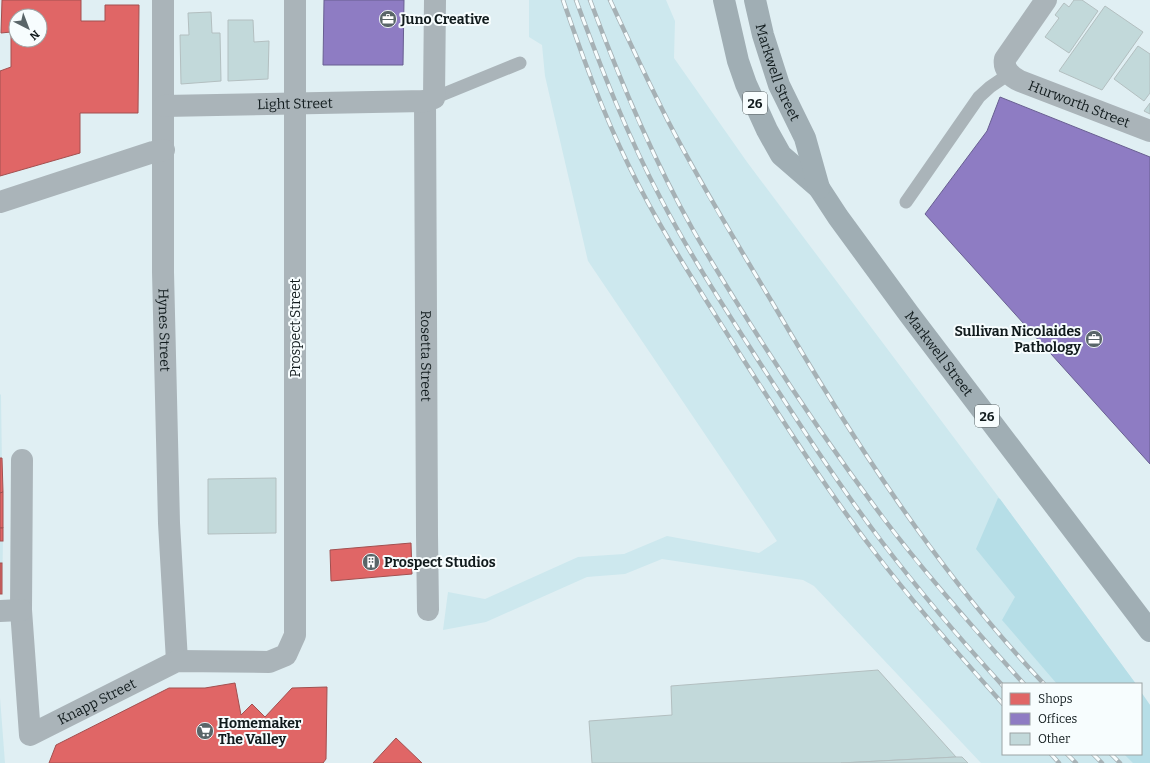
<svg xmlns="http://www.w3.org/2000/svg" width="1150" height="763" font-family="Bitter,serif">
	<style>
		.built { fill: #cde8ee }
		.green { fill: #b6dee7 }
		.shops { fill: #e06666; stroke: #a25050; fill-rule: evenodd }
		.offices { fill: #8e7cc3; stroke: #685f91 }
		.building { fill: #c2d9da; stroke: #b3bfc0 }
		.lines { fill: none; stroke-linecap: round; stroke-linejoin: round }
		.service { stroke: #aab4b9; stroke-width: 13 }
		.minor { stroke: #aab4b9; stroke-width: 22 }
		.trunk { stroke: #a0aeb4; stroke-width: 22 }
		.rail-casing { stroke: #a6b1b5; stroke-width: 4.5 }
		.rail { stroke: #f7fdfe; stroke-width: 3; stroke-dasharray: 9; stroke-linecap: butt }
		.labels { text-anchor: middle; stroke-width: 4; stroke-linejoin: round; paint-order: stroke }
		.shield { fill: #f7fdfe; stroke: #565f60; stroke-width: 1 }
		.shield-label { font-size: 13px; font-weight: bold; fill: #111b1d }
		.poi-label { font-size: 14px; font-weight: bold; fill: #111b1d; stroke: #f7fdfe; text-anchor: start }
		.street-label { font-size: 14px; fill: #111b1d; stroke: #f7fdfe }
	</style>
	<rect width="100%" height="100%" fill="#e0eff3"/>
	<g class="built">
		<polygon points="529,0 666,0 675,21 674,58 747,162 1000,499 1136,684 1003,684 1003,754 1141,754 1141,692 1150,705 1150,763 981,763 814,586 803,580 662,559 625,574 587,577 486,622 443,630 448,592 485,599 578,557 624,554 667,536 759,553 777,541 588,261 545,76 542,45 529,37"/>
		<polygon points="1,394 3,541 2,594 0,594 0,395"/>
		<polygon points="0,697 5,763 0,763"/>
	</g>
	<g class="green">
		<polygon points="998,498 1000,499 1136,684 1057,684 1002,620 1015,597 976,549"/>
		<polygon points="1141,692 1150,705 1150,763 1133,763 1124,754 1141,754"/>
	</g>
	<g class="shops">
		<path d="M2 0H81V21H105V5H139L138 113H80V153L0 176V71L11 67V32L1 33ZM16 16H40V40H16Z"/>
		<polygon points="0,458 2,458 3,492 0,493"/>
		<polygon points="3,492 3,528 0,528 0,493"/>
		<rect x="0" y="528" width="3" height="13"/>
		<polygon points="411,543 412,574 331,581 330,550"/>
		<rect x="0" y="563" width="2" height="31"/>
		<polygon points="235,683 241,715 252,704 265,717 292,688 327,687 326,759 323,763 49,763 56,745 169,688 205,688"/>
		<polygon points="396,738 422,763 373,763"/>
	</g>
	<g class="offices">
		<polygon points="324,0 404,0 403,65 323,65"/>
		<polygon points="1000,97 1150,157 1150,464 925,214 987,131"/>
	</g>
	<g class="building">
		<polygon points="1074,0 1082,0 1098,11 1069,53 1045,37 1059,18 1055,15 1064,3 1069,7"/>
		<polygon points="1105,6 1143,32 1102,90 1059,71"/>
		<polygon points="211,12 212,33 220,33 221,81 181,84 180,35 189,35 188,13"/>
		<polygon points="228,20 253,20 254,42 269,41 268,79 228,81"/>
		<polygon points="1138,46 1150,54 1150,93 1144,101 1114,79"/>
		<polygon points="1150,103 1150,114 1144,111"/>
		<polygon points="276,478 276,533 208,534 208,479"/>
		<polygon points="878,670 956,757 841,763 592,763 589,721 672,715 671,686"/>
		<polygon points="956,757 962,757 968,763 841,763"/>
	</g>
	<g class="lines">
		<g class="service">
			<polyline points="434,98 520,63"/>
			<polyline points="906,202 979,97 990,87 1009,74"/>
		</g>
		<g class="minor">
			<path id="s1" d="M163 0V272L169 523 177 661"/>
			<path id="s2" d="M1046 0 1005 59C1003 69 1011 77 1020 81L1150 131"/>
			<path id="s3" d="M425 101 427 535 428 610"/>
			<path id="s4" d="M164 106 425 101 434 98 435 0"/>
			<polyline points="0,202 153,152 164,150"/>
			<path id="s5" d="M22 460 21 610 30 735 177 661 269 662 286 655 295 635V0"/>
			<polyline points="0,611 21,610"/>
		</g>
		<g class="trunk">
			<path id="s6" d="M724 0 738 61 746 84 767 130 781 155 819 188 838 217 909 314 1150 631"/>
			<path id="s7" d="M755 0 763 35 779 85 805 138 819 188"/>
		</g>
		<defs>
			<g id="rail">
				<path d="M563 0C582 55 602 111 628 164 661 232 703 295 743 359 785 424 826 489 873 550 914 604 958 654 1003 704"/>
				<path d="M576 0C601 68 627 135 661 199 690 255 724 307 758 360 798 422 838 484 882 542 920 592 961 640 1003 686"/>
				<path d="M590 0C619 78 651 155 692 228 715 269 740 308 765 347 802 405 842 463 884 519 927 576 976 631 1024 684"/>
				<path d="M610 0C629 41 648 81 668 121 700 183 736 242 772 302 851 437 936 570 1044 684"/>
				<polyline points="1051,754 1059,763"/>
				<polyline points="1067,754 1076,763"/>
				<polyline points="1093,754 1102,763"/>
				<polyline points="1111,754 1120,763"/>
			</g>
		</defs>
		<use href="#rail" class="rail-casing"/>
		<use href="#rail" class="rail"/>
	</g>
	<defs>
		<symbol id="office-disc" viewBox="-11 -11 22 22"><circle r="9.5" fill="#596568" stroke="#f7fdfe"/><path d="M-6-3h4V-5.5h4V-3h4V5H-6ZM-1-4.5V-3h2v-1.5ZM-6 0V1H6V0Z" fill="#fff"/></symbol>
		<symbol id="building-disc" viewBox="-11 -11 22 22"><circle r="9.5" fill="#596568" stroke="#f7fdfe"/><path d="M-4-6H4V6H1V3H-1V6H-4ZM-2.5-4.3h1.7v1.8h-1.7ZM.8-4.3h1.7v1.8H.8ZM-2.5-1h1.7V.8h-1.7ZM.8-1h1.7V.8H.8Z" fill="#fff"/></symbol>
		<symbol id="supermarket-disc" viewBox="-11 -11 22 22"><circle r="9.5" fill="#596568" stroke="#f7fdfe"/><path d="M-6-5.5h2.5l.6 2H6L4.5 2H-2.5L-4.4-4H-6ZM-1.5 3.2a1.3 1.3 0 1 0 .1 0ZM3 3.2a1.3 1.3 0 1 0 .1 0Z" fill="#fff"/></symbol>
	</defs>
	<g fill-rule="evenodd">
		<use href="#office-disc" x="378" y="9" width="20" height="20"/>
		<use href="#office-disc" x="1084" y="329" width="20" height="20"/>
		<use href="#building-disc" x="361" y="552" width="20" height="20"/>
		<use href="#supermarket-disc" x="195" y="721" width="20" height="20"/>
	</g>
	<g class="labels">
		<g class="shield">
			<rect x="743" y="92" width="24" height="22" rx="3"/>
			<rect x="975" y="405" width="24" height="22" rx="3"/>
		</g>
		<g class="shield-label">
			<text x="755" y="108">26</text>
			<text x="987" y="421">26</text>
		</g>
		<g class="poi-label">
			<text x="401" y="24">Juno Creative</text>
			<text x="1081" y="336" text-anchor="end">Sullivan Nicolaides<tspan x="1081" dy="16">Pathology</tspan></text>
			<text x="384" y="567">Prospect Studios</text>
			<text x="218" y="728">Homemaker<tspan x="218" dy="16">The Valley</tspan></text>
		</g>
		<g class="street-label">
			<text dy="5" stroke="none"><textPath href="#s7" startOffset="76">Markwell Street</textPath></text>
			<text dy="5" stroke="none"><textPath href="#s4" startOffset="131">Light Street</textPath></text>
			<text dy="5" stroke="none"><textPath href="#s2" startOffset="164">Hurworth Street</textPath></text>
			<text transform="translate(295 328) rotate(-90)" y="5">Prospect Street</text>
			<text dy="5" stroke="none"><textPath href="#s1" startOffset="330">Hynes Street</textPath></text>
			<text dy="5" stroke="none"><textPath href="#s6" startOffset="421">Markwell Street</textPath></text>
			<text dy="5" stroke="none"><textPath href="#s3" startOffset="255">Rosetta Street</textPath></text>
			<text dy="5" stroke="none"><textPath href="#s5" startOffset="350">Knapp Street</textPath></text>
		</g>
	</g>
	<rect x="1002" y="683" width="140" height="72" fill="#f7fdfe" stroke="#9ba3a4"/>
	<rect x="1010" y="693" width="20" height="12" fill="#e06666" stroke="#9ba3a4"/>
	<text x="1038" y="703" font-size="12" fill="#111b1d">Shops</text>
	<rect x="1010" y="713" width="20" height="12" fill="#8e7cc3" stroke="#9ba3a4"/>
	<text x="1038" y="723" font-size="12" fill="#111b1d">Offices</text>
	<rect x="1010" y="733" width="20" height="12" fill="#c2d9da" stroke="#9ba3a4"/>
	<text x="1038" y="743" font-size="12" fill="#111b1d">Other</text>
	<g transform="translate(28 28) rotate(138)"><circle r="19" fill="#f7fdfe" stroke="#9ba3a4"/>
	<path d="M0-3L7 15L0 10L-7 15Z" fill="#596568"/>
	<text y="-6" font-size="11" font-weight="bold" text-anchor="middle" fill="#111b1d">N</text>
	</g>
</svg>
